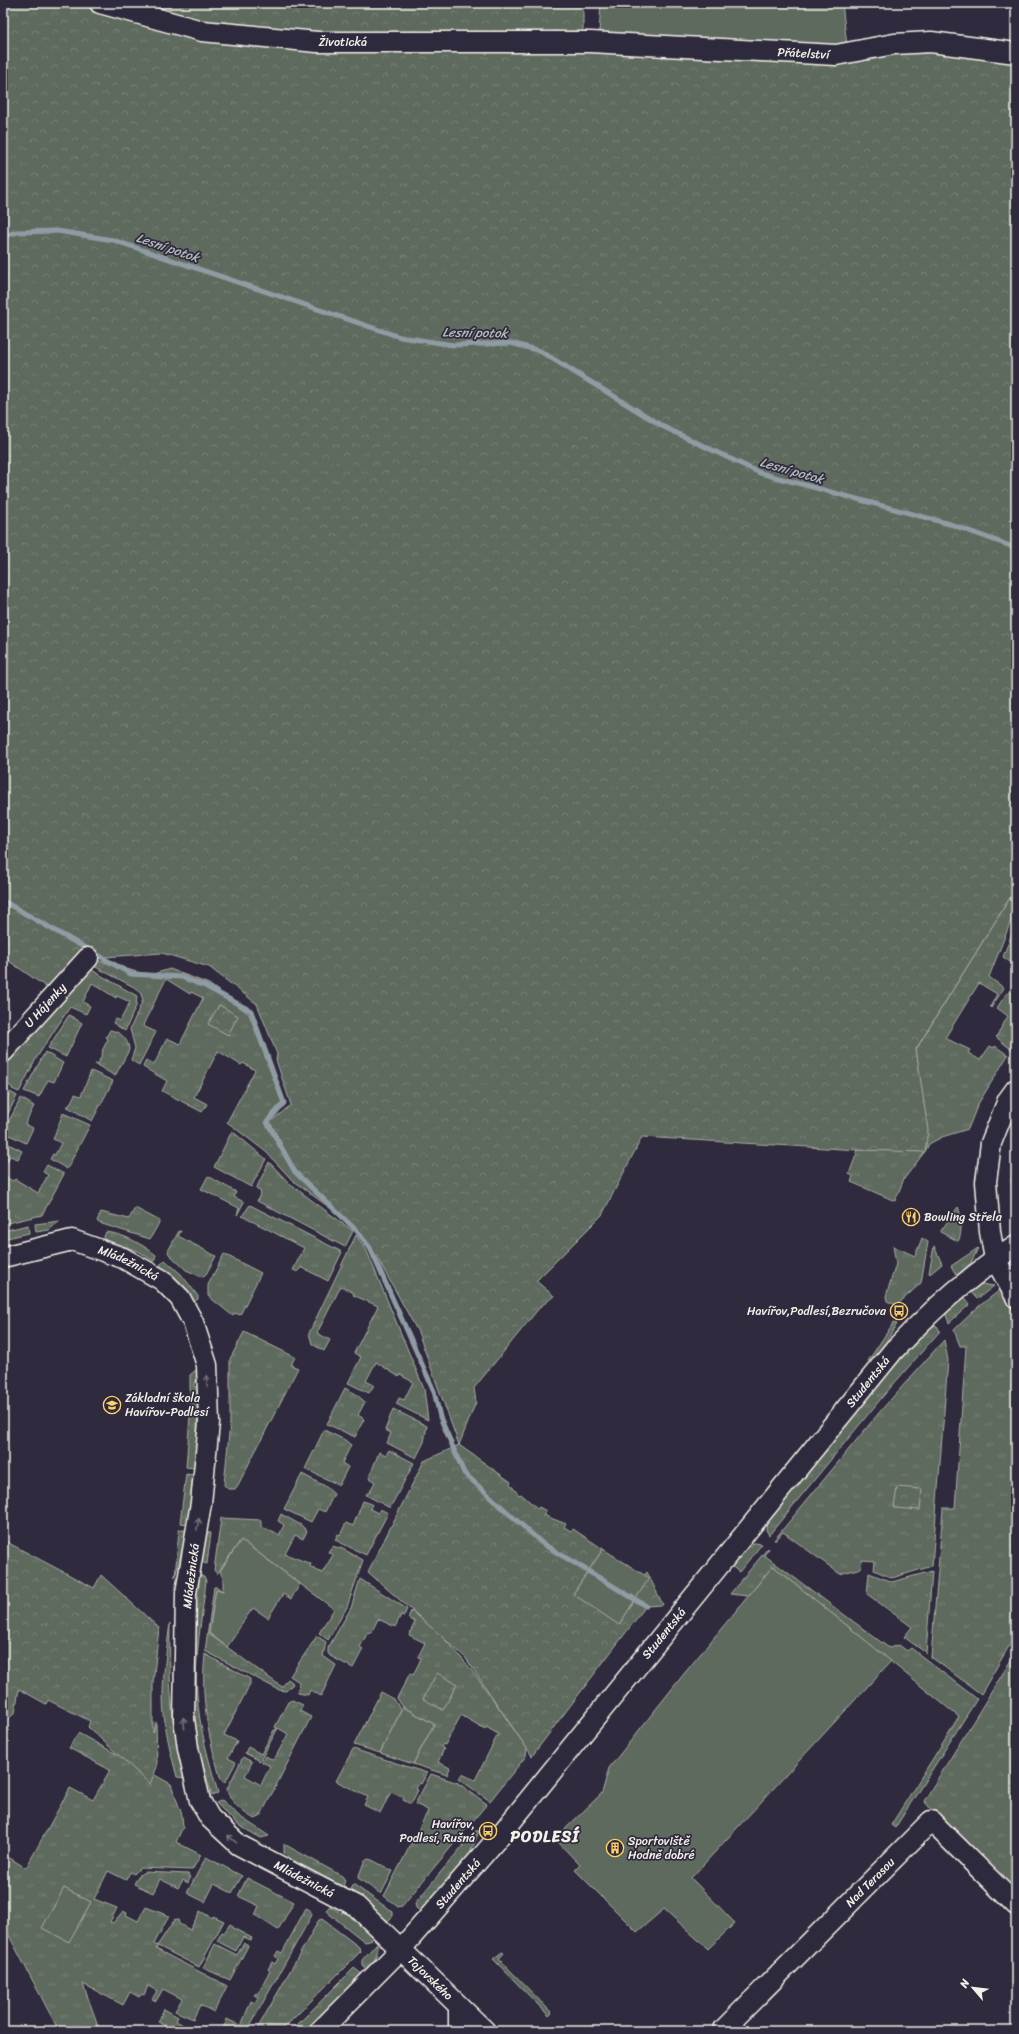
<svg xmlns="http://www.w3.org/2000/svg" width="1019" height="2034" font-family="Sriracha,sans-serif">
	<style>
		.grass { fill: url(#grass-tufts); stroke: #a9aea3 }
		.forest { fill: url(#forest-crowns); stroke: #a9aea3 }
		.garden { fill: #5e6a5e; stroke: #a9aea3 }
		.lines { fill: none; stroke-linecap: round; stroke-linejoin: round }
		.stream { stroke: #909ca4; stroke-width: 5 }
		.minor-casing { stroke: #f4f1e8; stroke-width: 23 }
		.minor { stroke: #2f2a3d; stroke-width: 20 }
		.oneway { stroke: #747079 }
		.labels { text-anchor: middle; stroke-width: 3.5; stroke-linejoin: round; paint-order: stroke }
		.street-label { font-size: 12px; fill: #f4f1e8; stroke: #2f2a3d }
		.poi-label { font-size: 12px; fill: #f4f1e8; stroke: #2f2a3d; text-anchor: start }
		.water-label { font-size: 13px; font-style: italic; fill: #b1b9bb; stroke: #2f2a3d }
		.district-label { font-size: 16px; font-weight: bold; letter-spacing: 1px; fill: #f4f1e8; stroke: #2f2a3d }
	</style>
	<defs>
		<pattern id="grass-tufts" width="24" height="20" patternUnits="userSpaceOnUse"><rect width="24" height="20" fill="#5e6a5e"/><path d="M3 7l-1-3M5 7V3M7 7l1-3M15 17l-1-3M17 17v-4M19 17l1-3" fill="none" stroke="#768075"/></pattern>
		<pattern id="forest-crowns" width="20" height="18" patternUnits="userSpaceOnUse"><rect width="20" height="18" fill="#5e6a5e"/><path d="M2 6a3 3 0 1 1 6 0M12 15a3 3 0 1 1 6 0" fill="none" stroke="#768075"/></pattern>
	</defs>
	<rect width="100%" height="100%" fill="#2f2a3d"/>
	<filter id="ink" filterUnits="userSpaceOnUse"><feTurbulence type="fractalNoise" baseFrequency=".025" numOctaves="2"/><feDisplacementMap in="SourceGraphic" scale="8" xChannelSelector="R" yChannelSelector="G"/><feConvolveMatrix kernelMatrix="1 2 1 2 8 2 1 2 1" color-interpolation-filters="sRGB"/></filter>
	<g filter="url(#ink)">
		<g class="grass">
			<polygon points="1016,888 1016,908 989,977 1004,988 991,1008 990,1007 997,994 979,983 945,1038 970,1050 968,1053 980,1060 990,1046 994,1048 995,1046 1008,1055 978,1104 968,1129 942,1137 929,1144 926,1150 904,1179 895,1201 851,1182 853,1176 849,1174 858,1150 925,1151 927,1132 916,1049"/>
			<polygon points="1016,923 1016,947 1013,953 1016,956 1016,966 1003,957"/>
			<polygon points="90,958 137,972 153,974 170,969 209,984 249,1014 282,1102 266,1122 294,1173 337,1213 293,1181 266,1152 227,1122 255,1070 243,1063 241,1065 218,1051 194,1097 207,1104 202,1112 162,1091 167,1081 143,1067 146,1060 154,1065 167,1038 180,1044 203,998 191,992 190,994 166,979 144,1023 143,1026 156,1032 139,1065 131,1060 135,1048 130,1029 143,1000 140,992 134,987 86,962"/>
			<polygon points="83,965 137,996 136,1006 125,1031 113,1023 115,1019 120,1021 130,1002 117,996 116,998 92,983 83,1002 90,1006 86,1014 70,1007 37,1057 19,1092 12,1089 12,1087 3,1082 3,1058"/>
			<polygon points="1010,992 1016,998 1016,1045 1012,1050 996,1037 1008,1016 997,1008 1006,994"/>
			<polygon points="69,1015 82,1023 66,1057 48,1048"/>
			<path d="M110 1030C119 1031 129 1039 129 1050L115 1076 95 1064H98L103 1052 102 1051 108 1039 106 1037Z"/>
			<polygon points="45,1052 63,1063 54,1082 48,1080 39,1097 24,1091"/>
			<polygon points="91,1071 113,1081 92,1121 66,1106 69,1106 75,1094 81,1096"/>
			<polygon points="10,1092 17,1096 3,1123 3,1105"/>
			<polygon points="21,1098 34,1106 25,1124 33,1128 26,1143 3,1132"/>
			<polygon points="63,1113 90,1125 67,1169 50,1159 53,1154 55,1155 61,1143 53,1139"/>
			<polygon points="232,1131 266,1159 251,1187 214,1167"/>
			<polygon points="3,1141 22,1151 18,1159 10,1156 3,1169"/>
			<polygon points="1016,1151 1016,1208 1013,1205 1011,1180"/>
			<polygon points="269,1162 290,1184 353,1231 345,1247 257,1201 261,1192 256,1189"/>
			<polygon points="47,1165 64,1174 42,1215 3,1224 3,1176 13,1181 15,1179 38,1193 48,1175 43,1172"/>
			<polygon points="208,1176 236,1192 234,1197 244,1202 237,1215 239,1208 201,1189"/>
			<polygon points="250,1205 342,1252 328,1281 301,1267 298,1272 293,1270 304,1248 242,1216"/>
			<path d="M958 1207C961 1212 963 1235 958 1241L940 1232Z"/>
			<polygon points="135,1208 160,1221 150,1239 99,1223 97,1221 101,1212 129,1219"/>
			<polygon points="60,1221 49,1230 36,1232 35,1224"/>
			<polygon points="28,1225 29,1233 3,1239 3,1231"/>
			<polygon points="179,1231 181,1231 178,1236 216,1256 205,1276 202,1277 186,1270 169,1254 168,1251"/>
			<path d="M106 1232C124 1234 142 1244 156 1255L154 1261 138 1251 103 1239Z"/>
			<polygon points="356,1235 366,1249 424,1389 428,1420 396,1404 399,1398 404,1400 413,1382 400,1375 399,1377 376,1362 366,1381 374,1385 369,1393 348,1383 361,1357 354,1353 378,1306 353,1295 354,1293 341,1286 317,1333 330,1340 324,1351 312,1344 309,1333"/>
			<polygon points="922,1238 928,1242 921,1283 897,1305 887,1301 886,1296 896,1264 893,1246 915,1256"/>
			<polygon points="934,1246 942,1264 930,1274 929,1273"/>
			<polygon points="978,1248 971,1263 957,1276 951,1266"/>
			<polygon points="224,1254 261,1273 240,1315 235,1313 233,1316 208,1296 208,1285"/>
			<polygon points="165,1260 181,1274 198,1296 198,1299 194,1302 175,1278 160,1265"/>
			<polygon points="981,1284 994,1286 977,1299 969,1290"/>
			<polygon points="1000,1290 1016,1316 1016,1571 1013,1606 1016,1606 1016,1634 981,1694 931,1657 943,1508 955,1508 966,1346 960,1346 954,1330 978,1307"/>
			<polygon points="963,1295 970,1304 949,1323 946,1315 948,1309"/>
			<polygon points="894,1322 897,1324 874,1361 868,1361"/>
			<polygon points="932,1325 937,1326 940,1331 884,1395 769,1535 766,1530 767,1520 878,1384"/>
			<polygon points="244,1332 295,1357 291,1365 298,1368 238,1485 235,1489 228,1489 224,1485 230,1423 230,1359"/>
			<polygon points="944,1340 948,1360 932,1566 892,1578 874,1570 875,1561 862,1560 861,1568 840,1574 783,1532 776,1540 774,1540 883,1408"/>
			<polygon points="197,1369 198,1382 194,1382 194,1387 198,1387 197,1435 194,1468 186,1467 190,1416 190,1375"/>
			<polygon points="345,1388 356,1394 365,1402 358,1415 364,1419 355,1437 327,1424"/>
			<polygon points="393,1409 427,1426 424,1442 416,1458 387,1443 391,1433 385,1430"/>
			<polygon points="324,1430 345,1440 351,1445 342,1463 348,1467 339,1485 305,1469"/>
			<polygon points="389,1450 414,1463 390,1508 366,1495 367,1493 369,1493 375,1482 369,1478 379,1452 386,1455"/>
			<polygon points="186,1474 193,1475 188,1524 180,1523"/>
			<polygon points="302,1474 325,1486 334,1494 325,1512 318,1509 311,1522 284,1509"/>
			<polygon points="363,1501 372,1504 370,1509 378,1513 380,1509 388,1513 366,1555 335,1540 338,1534 340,1535 346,1523 353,1526"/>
			<polygon points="281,1514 301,1525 307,1531 303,1539 295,1535 285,1554 311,1564 310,1567 322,1573 333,1555 328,1552 332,1546 343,1549 363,1560 347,1607 328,1640 319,1633 334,1609 241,1540 217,1574 214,1570 221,1518 261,1520 261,1527 279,1535 284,1525 278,1521"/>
			<polygon points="179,1530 187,1530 175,1577"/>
			<polygon points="204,1532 211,1533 207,1564 201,1562"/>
			<polygon points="755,1543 762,1544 739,1572 730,1565 748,1544"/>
			<polygon points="768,1548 769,1549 764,1555 889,1648 899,1645 907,1651 911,1648 977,1699 895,1828 891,1825 959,1717 773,1566 748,1596 730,1594"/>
			<polygon points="932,1571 926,1653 904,1637 912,1627 867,1594 869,1573 892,1582"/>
			<path d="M199 1574 205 1578 206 1581C202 1618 194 1657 197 1694 199 1728 209 1760 218 1793L212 1796 195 1737 190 1662Z"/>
			<polygon points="360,1579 407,1609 404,1616 401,1615 395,1627 378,1619 371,1633 368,1632 360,1647 363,1649 353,1668 330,1656 328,1653 328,1648 351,1608"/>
			<polygon points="214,1587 217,1587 223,1591 216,1590 209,1634 282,1687 288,1679 292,1682 293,1684 286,1691 279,1690 205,1651"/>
			<path d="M411 1611C461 1645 492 1700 527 1748L526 1756 490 1801 459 1779 462 1774 475 1780 498 1734 486 1727 485 1729 461 1715 445 1745 443 1744 441 1747 444 1749 438 1762 450 1768 447 1775 413 1764 434 1724 403 1707 397 1698 410 1673 413 1675 421 1659 418 1657 425 1643 409 1635 415 1622 408 1618Z"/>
			<path d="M170 1623C169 1678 170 1724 185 1778L177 1777C170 1751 163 1723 163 1696 163 1671 167 1647 170 1623Z"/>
			<polygon points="317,1636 326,1642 323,1656 336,1665 321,1696 310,1690 308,1695 298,1693 299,1682 290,1676"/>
			<polygon points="1016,1652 1016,1895 942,1822 924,1801"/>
			<path d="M205 1654 250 1679V1684L224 1735 237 1741 228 1758 236 1762 226 1781 223 1782C219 1777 218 1768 216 1762 206 1726 201 1691 205 1654Z"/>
			<polygon points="381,1692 394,1699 401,1711 380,1753 354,1745"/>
			<path d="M292 1700 303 1705 300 1711 311 1717 260 1817 255 1819C244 1814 228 1800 227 1789L243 1757 252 1762 245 1776 261 1785 270 1766 262 1762 265 1756 274 1760 288 1734 278 1728 260 1761 245 1753 248 1747 261 1754 274 1730H276L277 1728 275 1727 288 1702Z"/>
			<polygon points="78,1733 171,1784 182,1815 183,1827 176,1842 201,1855 192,1870 140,1868 134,1874 130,1872 126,1880 108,1871 94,1899 117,1908 110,1922 113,1923 123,1911 127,1913 126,1915 138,1921 146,1907 169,1916 154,1944 157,1946 175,1919 179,1921 178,1923 190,1930 200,1911 212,1918 213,1916 224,1921 199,1967 158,1946 156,1949 227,1986 214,2012 200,2005 193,2019 175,2011 182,1999 163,1989 156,2001 152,1999 157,1991 148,1986 144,1995 142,1994 139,1997 130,1992 123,2005 83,1984 100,2031 59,2031 3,1924 3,1854 26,1868 70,1788 93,1800 110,1770 69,1748"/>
			<polygon points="353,1749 427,1773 421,1784 419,1783 416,1789 418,1790 411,1804 403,1800 404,1798 391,1792 380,1813 364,1805 368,1797 336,1781"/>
			<polygon points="431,1774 458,1783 487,1804 402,1906 398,1907 384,1896 427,1813 428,1810 415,1804"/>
			<polygon points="222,1800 239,1816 269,1836 261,1838 238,1825 216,1803"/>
			<polygon points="475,1831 479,1831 470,1854 422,1912 416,1908 415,1903"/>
			<polygon points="284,1844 342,1876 345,1880 343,1887 289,1858 284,1853"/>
			<polygon points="206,1857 242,1876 232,1893 214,1884 205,1902 187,1893"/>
			<polygon points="368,1859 372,1860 393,1871 381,1894 358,1878 364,1862"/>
			<polygon points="144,1872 188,1874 190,1878 188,1883 183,1880 178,1888 160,1879 153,1893 134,1884 138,1876"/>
			<polygon points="247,1878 294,1902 278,1930 255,1915 259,1906 238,1896"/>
			<polygon points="353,1884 393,1912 393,1916 388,1921 349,1891"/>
			<polygon points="330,1906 342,1914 345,1910 375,1936 370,1941 365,1942 328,1913 326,1910"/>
			<polygon points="306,1908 310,1910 312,1915 247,2031 222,2031 227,2019 241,2026 251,2001 255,2003 258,1997 254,1995 256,1993 258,1994 270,1971 268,1969 272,1962 275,1964 278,1959 275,1956 278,1951 282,1953"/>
			<polygon points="322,1919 359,1947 360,1952 281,2031 256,2031 319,1920"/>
			<polygon points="230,1924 233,1926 233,1928 252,1938 251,1940 243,1937 236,1951 217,1941 222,1932 224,1933"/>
			<polygon points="244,1943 248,1946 230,1980 203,1968 215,1944 237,1955"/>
			<path d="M377 1943C378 1955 375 1962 368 1972L362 1966V1960Z"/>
			<polygon points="502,1952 504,1953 499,1959 552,2013 549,2016 493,1959"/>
			<polygon points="354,1968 364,1976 309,2031 291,2031"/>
			<polygon points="164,2009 178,2017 176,2021 189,2028 187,2031 175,2031 158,2022"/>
		</g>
		<g class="forest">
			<polygon points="3,3 583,3 583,49 891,48 1016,61 1016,888 916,1049 928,1130 925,1152 858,1150 642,1137 602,1215 536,1281 554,1296 540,1307 474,1388 476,1402 459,1445 511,1482 510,1484 519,1495 521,1494 538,1509 539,1507 546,1511 543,1515 566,1524 564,1527 571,1531 573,1529 603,1549 573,1594 649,1578 644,1576 647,1572 663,1605 646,1606 532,1756 465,1657 368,1572 424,1461 459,1445 418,1332 378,1259 357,1229 341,1216 296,1171 270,1122 291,1105 276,1060 277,1054 257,1004 209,967 162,953 90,958 52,991 3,957"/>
			<polygon points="219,1005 238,1016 228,1035 208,1024"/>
			<polygon points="897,1487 922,1489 920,1510 894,1508"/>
			<polygon points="3,1540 94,1588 101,1575 159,1628 153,1683 153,1733 156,1722 157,1767 150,1784 88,1727 90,1721 48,1700 46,1704 19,1689 15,1713 3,1723"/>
			<polygon points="437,1673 457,1684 443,1710 423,1699"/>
		</g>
		<g class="garden">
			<polygon points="601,3 842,3 847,46 599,33"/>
			<polygon points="241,1540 300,1584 291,1599 283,1594 268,1618 253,1608 237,1630 238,1631 227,1647 209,1633 216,1589 223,1591 223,1579 220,1571"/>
			<polygon points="603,1549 649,1578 619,1625 573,1594"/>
			<polygon points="773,1566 891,1661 691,1878 735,1923 708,1949 664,1909 637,1932 575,1870 580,1865 555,1839 602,1793 609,1768 683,1675"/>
			<polygon points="403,1707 434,1724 413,1764 380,1753"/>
			<polygon points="64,1888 91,1902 69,1942 42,1928"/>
		</g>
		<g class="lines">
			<g class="stream">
				<polyline points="3,236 18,232 57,231 113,240 400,337 454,345 511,343 540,351 664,427 760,473 950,524 1016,548"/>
				<polyline points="3,901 131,974 181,977 205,986 251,1011 284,1103 267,1122 295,1172 357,1231 370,1248 434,1391 440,1417 464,1473 543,1544 646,1606"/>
			</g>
			<defs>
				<g id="minor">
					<path id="s1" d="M100 3 202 31 317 42H590L836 55 894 44 931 42 1016 53"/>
					<path id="s2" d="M3 1052 88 958"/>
					<polyline points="1016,1089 1008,1100 991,1143 986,1182 990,1232 995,1259 1016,1297"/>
					<path id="s3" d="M3 1257 72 1240 123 1258 162 1280 180 1298 193 1322 207 1365 209 1423 201 1503 186 1593 184 1719 188 1748 200 1801 210 1818 239 1845 356 1906 485 2031"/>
					<path id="s4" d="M724 2029 931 1821 1016 1905"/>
					<path id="s5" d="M320 2031 401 1949 497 1839 893 1351C930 1311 970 1275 1016 1246"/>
					<polyline points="459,2031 459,2007"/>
				</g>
			</defs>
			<use href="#minor" class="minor-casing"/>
			<use href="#minor" class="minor"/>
		</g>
		<defs><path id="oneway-shaft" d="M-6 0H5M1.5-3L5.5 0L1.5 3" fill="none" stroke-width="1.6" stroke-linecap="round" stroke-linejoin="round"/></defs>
		<g class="oneway">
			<use href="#oneway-shaft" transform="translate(207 1381) rotate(-92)"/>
			<use href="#oneway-shaft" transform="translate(198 1524) rotate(-80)"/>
			<use href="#oneway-shaft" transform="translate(184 1723) rotate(-96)"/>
			<use href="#oneway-shaft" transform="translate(232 1839) rotate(-140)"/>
		</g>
	</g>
	<defs>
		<symbol id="restaurant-ring" viewBox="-11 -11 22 22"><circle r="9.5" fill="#2f2a3d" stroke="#ffd166" stroke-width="1.5"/><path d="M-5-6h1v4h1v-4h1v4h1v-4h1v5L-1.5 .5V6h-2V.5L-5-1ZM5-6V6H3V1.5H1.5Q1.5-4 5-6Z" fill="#ffd166"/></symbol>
		<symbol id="bus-ring" viewBox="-11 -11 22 22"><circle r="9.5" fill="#2f2a3d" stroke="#ffd166" stroke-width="1.5"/><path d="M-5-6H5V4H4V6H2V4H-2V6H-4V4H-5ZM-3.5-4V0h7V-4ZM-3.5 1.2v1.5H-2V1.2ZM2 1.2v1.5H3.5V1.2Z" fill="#ffd166"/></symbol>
		<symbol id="school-ring" viewBox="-11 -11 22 22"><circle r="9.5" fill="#2f2a3d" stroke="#ffd166" stroke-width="1.5"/><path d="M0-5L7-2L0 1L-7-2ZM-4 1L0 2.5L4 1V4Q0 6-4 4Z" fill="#ffd166"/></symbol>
		<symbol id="building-ring" viewBox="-11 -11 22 22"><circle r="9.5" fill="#2f2a3d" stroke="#ffd166" stroke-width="1.5"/><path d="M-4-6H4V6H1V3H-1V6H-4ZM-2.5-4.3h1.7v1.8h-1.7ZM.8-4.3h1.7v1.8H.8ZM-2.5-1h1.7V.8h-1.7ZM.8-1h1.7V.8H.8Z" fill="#ffd166"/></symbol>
	</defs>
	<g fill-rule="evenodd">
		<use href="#restaurant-ring" x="901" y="1207" width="20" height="20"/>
		<use href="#bus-ring" x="889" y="1301" width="20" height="20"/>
		<use href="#school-ring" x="102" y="1395" width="20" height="20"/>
		<use href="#bus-ring" x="478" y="1821" width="20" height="20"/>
		<use href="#building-ring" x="605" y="1838" width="20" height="20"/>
	</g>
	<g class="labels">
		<g class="street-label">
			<text dy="4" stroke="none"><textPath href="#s1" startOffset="247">Životická</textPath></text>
			<text dy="4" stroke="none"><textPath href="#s1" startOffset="708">Přátelství</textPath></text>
			<text dy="4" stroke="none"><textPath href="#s2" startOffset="63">U Hájenky</textPath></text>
			<text dy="4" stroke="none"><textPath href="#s3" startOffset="132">Mládežnická</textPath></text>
			<text dy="4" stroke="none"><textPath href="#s5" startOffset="850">Studentská</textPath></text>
			<text transform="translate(191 1576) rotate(-83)" y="4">Mládežnická</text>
			<text dy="4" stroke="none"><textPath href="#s5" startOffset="526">Studentská</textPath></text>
			<text dy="4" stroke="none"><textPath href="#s3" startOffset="840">Mládežnická</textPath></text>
			<text dy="4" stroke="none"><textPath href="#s4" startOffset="207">Nad Terasou</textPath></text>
			<text dy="4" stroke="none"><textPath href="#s5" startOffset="202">Studentská</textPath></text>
			<text dy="4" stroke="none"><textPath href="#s3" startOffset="1002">Tajovského</textPath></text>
		</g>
		<g class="poi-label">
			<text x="924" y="1221">Bowling Střela</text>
			<text x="886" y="1315" text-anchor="end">Havířov,Podlesí,Bezručova</text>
			<text x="125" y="1402">Základní škola<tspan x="125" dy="14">Havířov-Podlesí</tspan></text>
			<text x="475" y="1828" text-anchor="end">Havířov,<tspan x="475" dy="14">Podlesí, Rušná</tspan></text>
			<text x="628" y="1845">Sportoviště<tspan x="628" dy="14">Hodně dobré</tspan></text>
		</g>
		<g class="water-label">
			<text transform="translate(168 247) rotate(19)" y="5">Lesní potok</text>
			<text transform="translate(475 332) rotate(1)" y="5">Lesní potok</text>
			<text transform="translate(792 470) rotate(16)" y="5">Lesní potok</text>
		</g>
		<g class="district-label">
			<text x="545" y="1842">PODLESÍ</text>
		</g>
	</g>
	<rect width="1019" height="2034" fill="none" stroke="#2f2a3d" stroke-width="16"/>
	<rect x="8" y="8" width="1003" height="2018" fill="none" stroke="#f4f1e8" stroke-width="1.5" filter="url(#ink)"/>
	<g transform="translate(973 1988) rotate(298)" stroke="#2f2a3d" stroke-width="3" paint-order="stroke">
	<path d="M0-3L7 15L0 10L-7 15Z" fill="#f4f1e8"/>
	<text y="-6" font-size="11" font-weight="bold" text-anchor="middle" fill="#f4f1e8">N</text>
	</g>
</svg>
